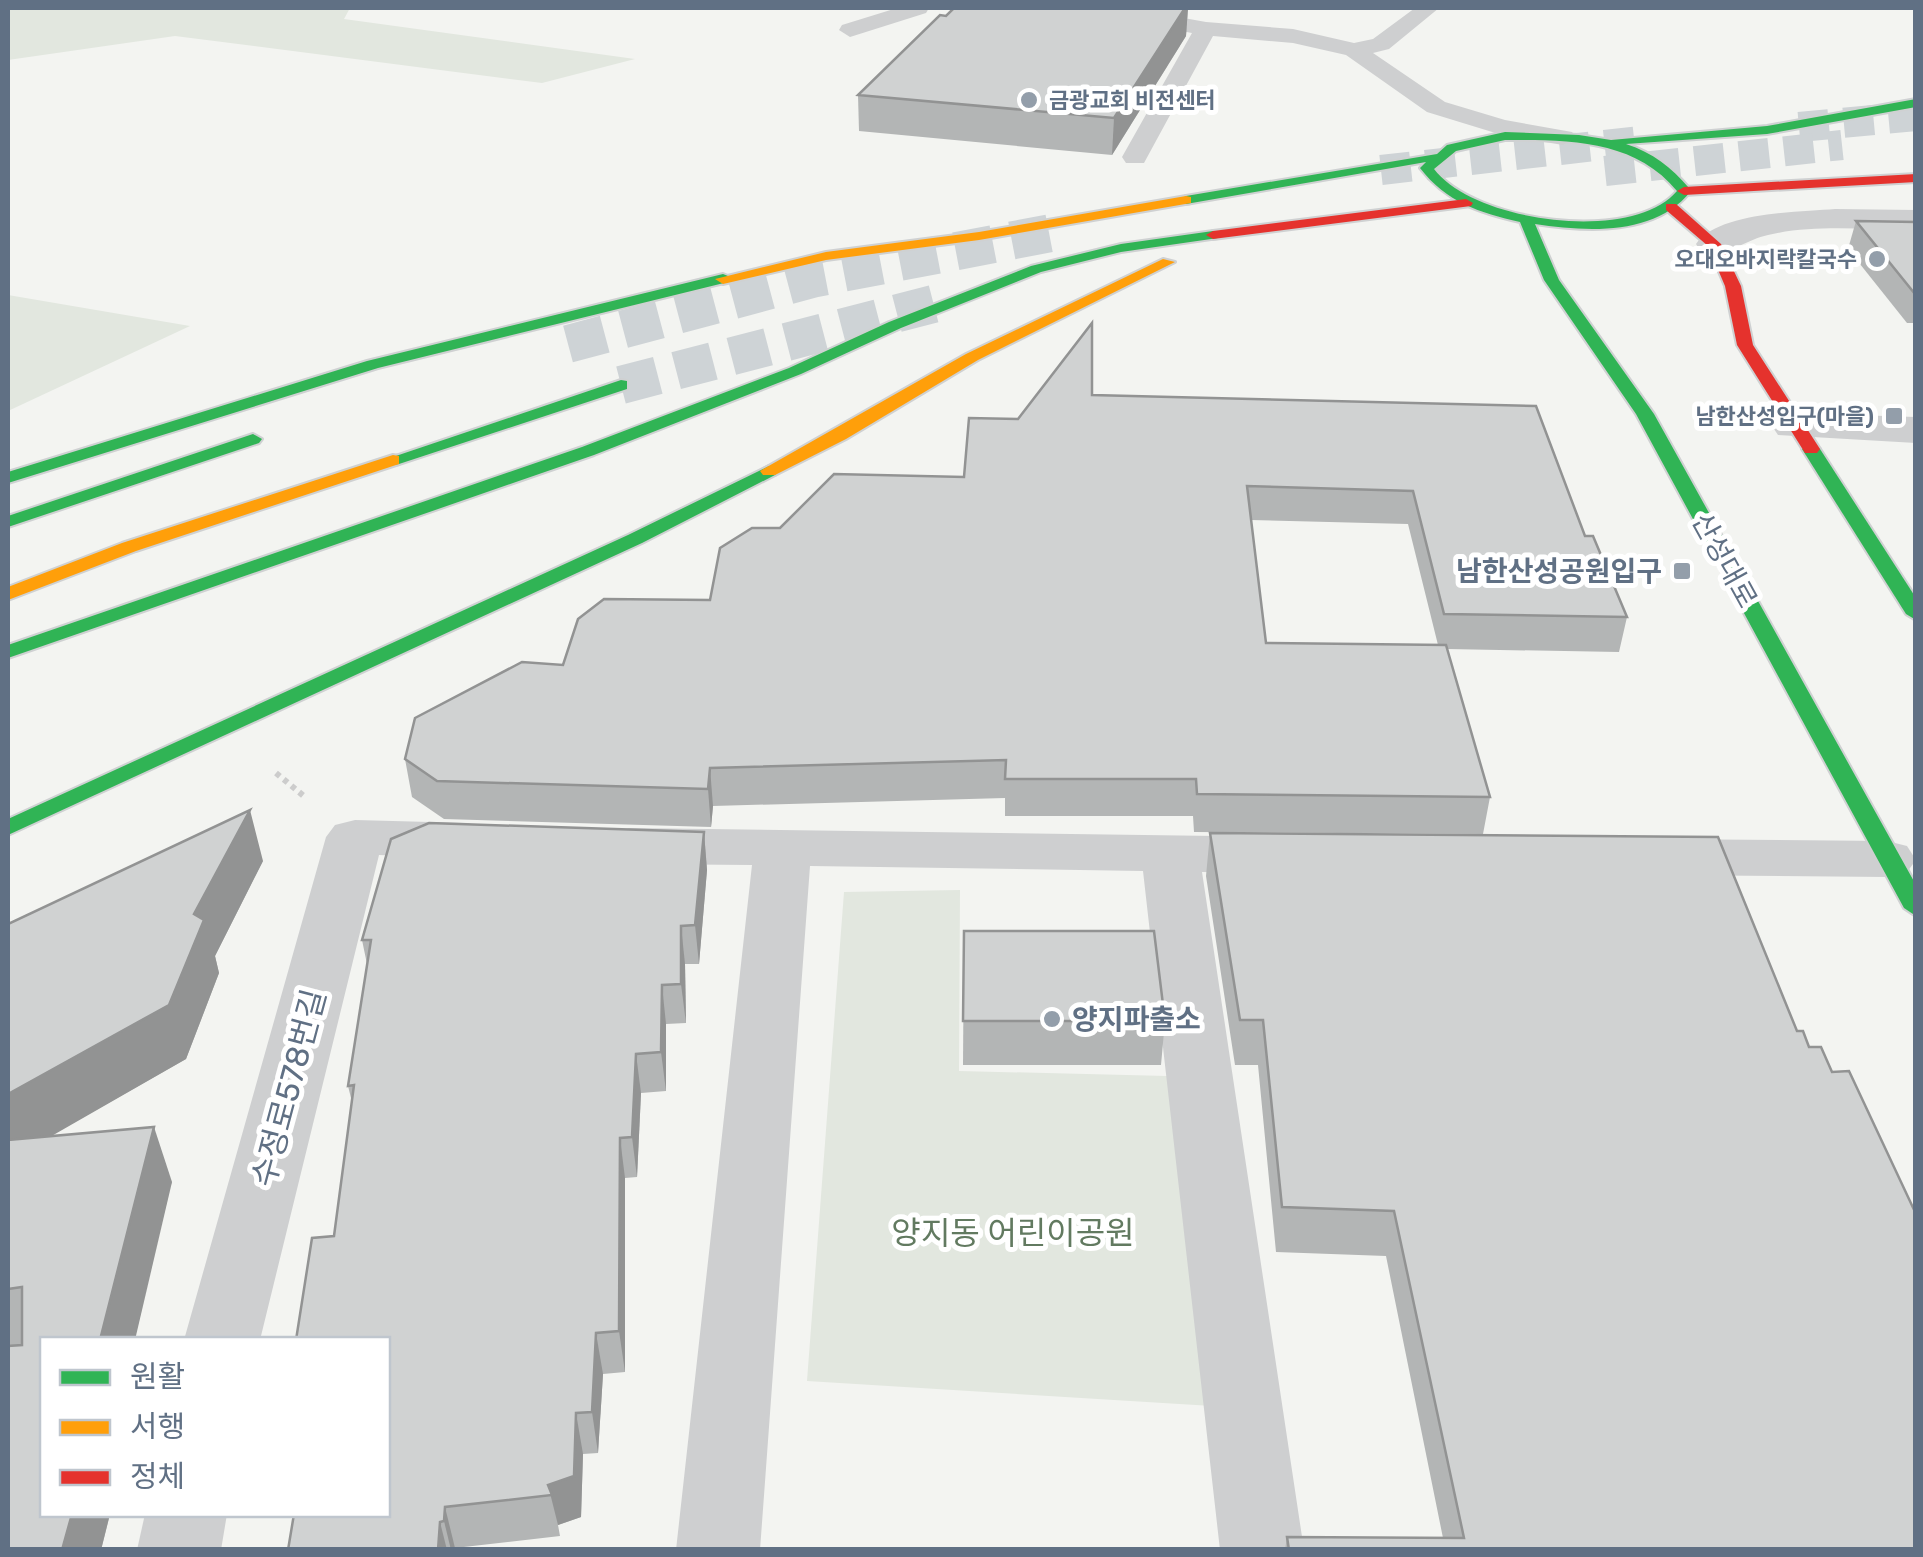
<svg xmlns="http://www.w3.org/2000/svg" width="1923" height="1557" font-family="Rubik,'Noto Sans KR',sans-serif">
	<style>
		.green { fill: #e2e7df }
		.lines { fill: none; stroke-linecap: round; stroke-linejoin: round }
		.secondary-tunnel-far1 { stroke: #ced3d6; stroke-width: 30; stroke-dasharray: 30 15; stroke-linecap: butt }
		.secondary-tunnel { stroke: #ced3d6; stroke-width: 38; stroke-dasharray: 38 19; stroke-linecap: butt }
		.fast-casing { stroke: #cfd1d2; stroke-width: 4 }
		.slow-casing { stroke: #cfd1d2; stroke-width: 4 }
		.jam-casing { stroke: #cfd1d2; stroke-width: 4 }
		.path { stroke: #ccc; stroke-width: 6; stroke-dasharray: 5 5; stroke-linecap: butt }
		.lane { fill: #cecfd0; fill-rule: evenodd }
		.street { fill: #cecfd0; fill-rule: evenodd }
		.fast { fill: #30b455; fill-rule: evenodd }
		.slow { fill: #ff9f0a; fill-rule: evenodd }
		.jam { fill: #e5322d; fill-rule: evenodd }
		.wall { fill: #b3b5b5; fill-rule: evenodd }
		.shaded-wall { fill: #929393 }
		.building { fill: #d0d2d2; stroke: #929393; stroke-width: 2.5 }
		.poi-dot { fill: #939eaa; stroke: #fff; stroke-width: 4 }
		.labels { text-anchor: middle; stroke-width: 10; stroke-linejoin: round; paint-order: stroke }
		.far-poi-label { font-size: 22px; font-weight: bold; fill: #607084; stroke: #fff; text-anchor: end }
		.street-label { font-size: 28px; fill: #607084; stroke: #fff }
		.poi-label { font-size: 28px; font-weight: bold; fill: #607084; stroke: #fff; text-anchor: end }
		.near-street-label { font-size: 32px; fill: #607084; stroke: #fff }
		.near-park-label { font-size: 32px; fill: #627a60; stroke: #fff }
	</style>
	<rect width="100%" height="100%" fill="#f3f4f1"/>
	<g class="green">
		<polygon points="8,8 350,8 344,19 635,59 542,83 175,36 8,60"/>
		<polygon points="8,295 190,326 8,411"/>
		<polygon points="960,890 959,1071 1167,1076 1212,1406 807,1381 844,892"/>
	</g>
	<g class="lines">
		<g class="secondary-tunnel-far1">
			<polyline points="1799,127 1916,116"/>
			<polyline points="1381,170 1649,140"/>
			<polyline points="1605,171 1842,145"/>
		</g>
		<g class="secondary-tunnel">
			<polyline points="568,344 816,278 1051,233"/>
			<polyline points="621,385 952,299"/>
		</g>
		<defs>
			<g id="fast">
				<path d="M1916 99V107L1767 134 1626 144C1653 153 1671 167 1689 188L1691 191C1655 236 1588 232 1535 224L1559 280 1654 414 1916 885V916L1904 908 1636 414 1544 280 1520 222C1480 213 1446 202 1420 168L1426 162 1186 204 1179 200 1186 196 1437 154 1447 145 1505 132 1579 135 1611 140 1767 126ZM1505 140C1568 140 1634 139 1677 191 1632 244 1474 222 1434 169L1456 151Z"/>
				<polygon points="1213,231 1220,235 1218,238 1121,252 1041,272 901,328 801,374 594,455 8,658 8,645 582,447 789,368 889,322 1031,266 1121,244"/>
				<polygon points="723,274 728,276 728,282 378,368 8,483 8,472 367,361"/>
				<polygon points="621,380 627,381 627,389 399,464 393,465 384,460"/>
				<polygon points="253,434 262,439 259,443 8,527 8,516"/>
				<polygon points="1811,444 1820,449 1916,598 1916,620 1906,614 1802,449"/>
				<polygon points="769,466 778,471 775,475 642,543 8,835 8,819 628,535"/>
			</g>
			<g id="slow">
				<polygon points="1186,196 1191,197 1191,203 979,240 826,260 723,284 715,279 826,252 979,232"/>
				<polygon points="1163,259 1175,262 978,360 846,439 775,475 763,475 760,471 966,354"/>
				<polygon points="393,455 399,456 399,464 136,551 8,600 8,587 122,543"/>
			</g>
			<g id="jam">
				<polygon points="1916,174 1916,182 1684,195 1677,191 1684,187"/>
				<polygon points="1466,199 1473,203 1471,206 1213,239 1206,235 1213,231"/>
				<polygon points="1666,204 1676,204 1721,244 1741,286 1753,345 1820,449 1817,453 1805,453 1737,345 1725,286 1708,246 1666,210"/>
			</g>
		</defs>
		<use href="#fast" class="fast-casing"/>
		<use href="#slow" class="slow-casing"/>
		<use href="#jam" class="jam-casing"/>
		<polyline class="path" points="276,773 305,797"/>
		<g class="lane">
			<polygon points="897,8 929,8 926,13 850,37 839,30 842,25"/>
			<polygon points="1085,8 1128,8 1206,22 1293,29 1354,43 1373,39 1415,8 1439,8 1389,49 1373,53 1445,102 1505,120 1572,132 1576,137 1563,145 1502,135 1427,112 1346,55 1293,43 1213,36 1144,163 1126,163 1122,157 1192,33 1096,15"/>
		</g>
		<g class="street">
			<path d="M1835 209 1916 210V230C1868 230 1814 224 1768 235 1744 240 1727 258 1701 252L1696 244C1718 212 1799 212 1835 209Z"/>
			<polygon points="1793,413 1916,417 1916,443 1778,435 1772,426 1778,417"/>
			<polygon points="355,820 468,823 488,829 497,841 488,853 468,859 379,855 260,1340 184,1340 326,837 335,825"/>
			<polygon points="629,828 1282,837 1302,842 1311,855 1302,868 1282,873 1202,872 1304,1550 1220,1550 1143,871 810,866 760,1550 676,1550 752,865 629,864 609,858 600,846 609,834"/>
			<polygon points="1653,839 1887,841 1907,846 1916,860 1907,872 1887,877 1653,875 1633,870 1624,857 1633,844"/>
			<polygon points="145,1514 227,1514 221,1550 137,1550"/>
		</g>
		<use href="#fast" class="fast"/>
		<use href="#slow" class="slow"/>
		<use href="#jam" class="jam"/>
	</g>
	<g class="wall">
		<polygon points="954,8 1188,8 1186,36 1112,155 859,131 858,95"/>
		<polygon points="1856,221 1916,222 1916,323 1907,323 1848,249"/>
		<path d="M1092 395 1585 536 1627 617 1619 652 1447 649 1490 797 1483 834 1194 832 1193 816H1005V798L713 806 711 827 444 819 412 797 405 759 563 665 710 600 780 528 964 477 1018 419ZM1251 520 1408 524 1438 645 1266 643Z"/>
		<polygon points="704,832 707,870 699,964 685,964 686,1023 666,1024 666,1091 641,1093 637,1177 625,1178 625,1372 603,1374 598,1453 583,1454 581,1517 558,1525 560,1536 455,1548 455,1550 288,1550 388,1514 334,1236 352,1102 348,1086 367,964 362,940"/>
		<polygon points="1210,833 1916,1550 1285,1550 1287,1537 1443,1538 1386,1256 1276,1252 1258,1065 1235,1065 1206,876"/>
		<polygon points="263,861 215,956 219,973 186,1059 50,1136 172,1182 42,1514 110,1514 101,1550 8,1550 8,924"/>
		<polygon points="964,931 1165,1021 1161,1065 963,1065"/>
	</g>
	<g class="shaded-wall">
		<polygon points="1185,8 1188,8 1186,36 1112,155 1114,118"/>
		<polygon points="710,768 713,806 711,827 708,789"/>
		<polygon points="250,810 263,861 215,956 219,973 186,1059 8,1161 8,1094 194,914"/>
		<polygon points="704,832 707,870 699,964 695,925"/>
		<polygon points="681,926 685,964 686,1023 681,984"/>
		<polygon points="662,985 666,1024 666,1091 661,1052"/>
		<polygon points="636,1054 641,1093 637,1177 632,1137"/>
		<polygon points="154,1127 172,1182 135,1340 100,1340"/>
		<polygon points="620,1138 625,1178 625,1372 619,1331"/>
		<polygon points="596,1333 603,1374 598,1453 592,1412"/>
		<polygon points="576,1413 583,1454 581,1517 558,1525 548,1485"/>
		<polygon points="445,1507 455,1548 455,1550 451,1550 444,1521"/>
		<polygon points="72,1514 110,1514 101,1550 62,1550"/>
		<polygon points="440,1522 447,1550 438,1550"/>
	</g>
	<g class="building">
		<polygon points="954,8 1185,8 1114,118 858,95 940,15 946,16"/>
		<polygon points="1856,221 1916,222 1916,294 1915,294"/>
		<polygon points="1092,323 1092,395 1536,406 1585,536 1593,536 1627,617 1444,614 1413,491 1247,486 1266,643 1446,645 1490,797 1197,794 1196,779 1005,779 1006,760 710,768 708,789 437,781 405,759 415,718 522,662 563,665 578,619 604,599 710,600 720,548 752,528 780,528 834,474 964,477 969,418 1018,419"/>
		<polygon points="250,810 194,914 204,920 169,1005 8,1094 8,924"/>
		<polygon points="429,823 704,832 695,925 681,926 681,984 662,985 661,1052 636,1054 632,1137 620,1138 619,1331 596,1333 592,1412 576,1413 574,1476 548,1485 552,1495 445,1507 444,1521 440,1522 438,1550 288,1550 294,1514 388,1514 388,1340 296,1340 312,1238 334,1236 354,1085 348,1086 371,940 362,940 391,839"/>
		<polygon points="1210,833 1718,837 1797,1031 1803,1031 1809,1047 1821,1047 1832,1072 1849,1071 1916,1214 1916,1550 1289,1550 1287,1537 1464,1538 1394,1211 1282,1207 1263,1020 1240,1020"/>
		<polygon points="964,931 1154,931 1165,1021 963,1021"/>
		<polygon points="154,1127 100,1340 42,1340 42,1514 72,1514 62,1550 8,1550 8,1346 22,1345 22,1287 8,1289 8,1140"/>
	</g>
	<g class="poi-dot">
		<circle cx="1029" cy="100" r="10"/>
		<circle cx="1877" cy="259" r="10"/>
		<rect x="1884" y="406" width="20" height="20" rx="5"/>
		<rect x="1672" y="561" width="20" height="20" rx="5"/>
		<circle cx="1052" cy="1019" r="10"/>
	</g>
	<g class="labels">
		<g class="far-poi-label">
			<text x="1049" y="108" text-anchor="start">금광교회 비전센터</text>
			<text x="1857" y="267">오대오바지락칼국수</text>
			<text x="1874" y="424">남한산성입구(마을)</text>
		</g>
		<g class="street-label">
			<text transform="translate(1725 560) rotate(61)" y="10">산성대로</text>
		</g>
		<g class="poi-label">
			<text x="1662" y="581">남한산성공원입구</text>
			<text x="1072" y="1029" text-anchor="start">양지파출소</text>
		</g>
		<g class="near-street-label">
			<text transform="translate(289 1088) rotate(-75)" y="11">수정로578번길</text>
		</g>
		<g class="near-park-label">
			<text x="1013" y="1244">양지동 어린이공원</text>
		</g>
	</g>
	<rect width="1923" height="1557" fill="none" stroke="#607084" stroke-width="20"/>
	<rect x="40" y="1337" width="350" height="180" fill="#ffffff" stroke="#bfc6ce" stroke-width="2.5"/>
	<rect x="60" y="1370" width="50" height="15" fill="#30b455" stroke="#bfc6ce" stroke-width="2.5"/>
	<text x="130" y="1387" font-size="30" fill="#607084">원활</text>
	<rect x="60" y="1420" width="50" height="15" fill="#ff9f0a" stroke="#bfc6ce" stroke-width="2.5"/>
	<text x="130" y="1437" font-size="30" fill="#607084">서행</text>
	<rect x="60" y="1470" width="50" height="15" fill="#e5322d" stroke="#bfc6ce" stroke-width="2.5"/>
	<text x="130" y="1487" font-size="30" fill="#607084">정체</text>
</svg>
